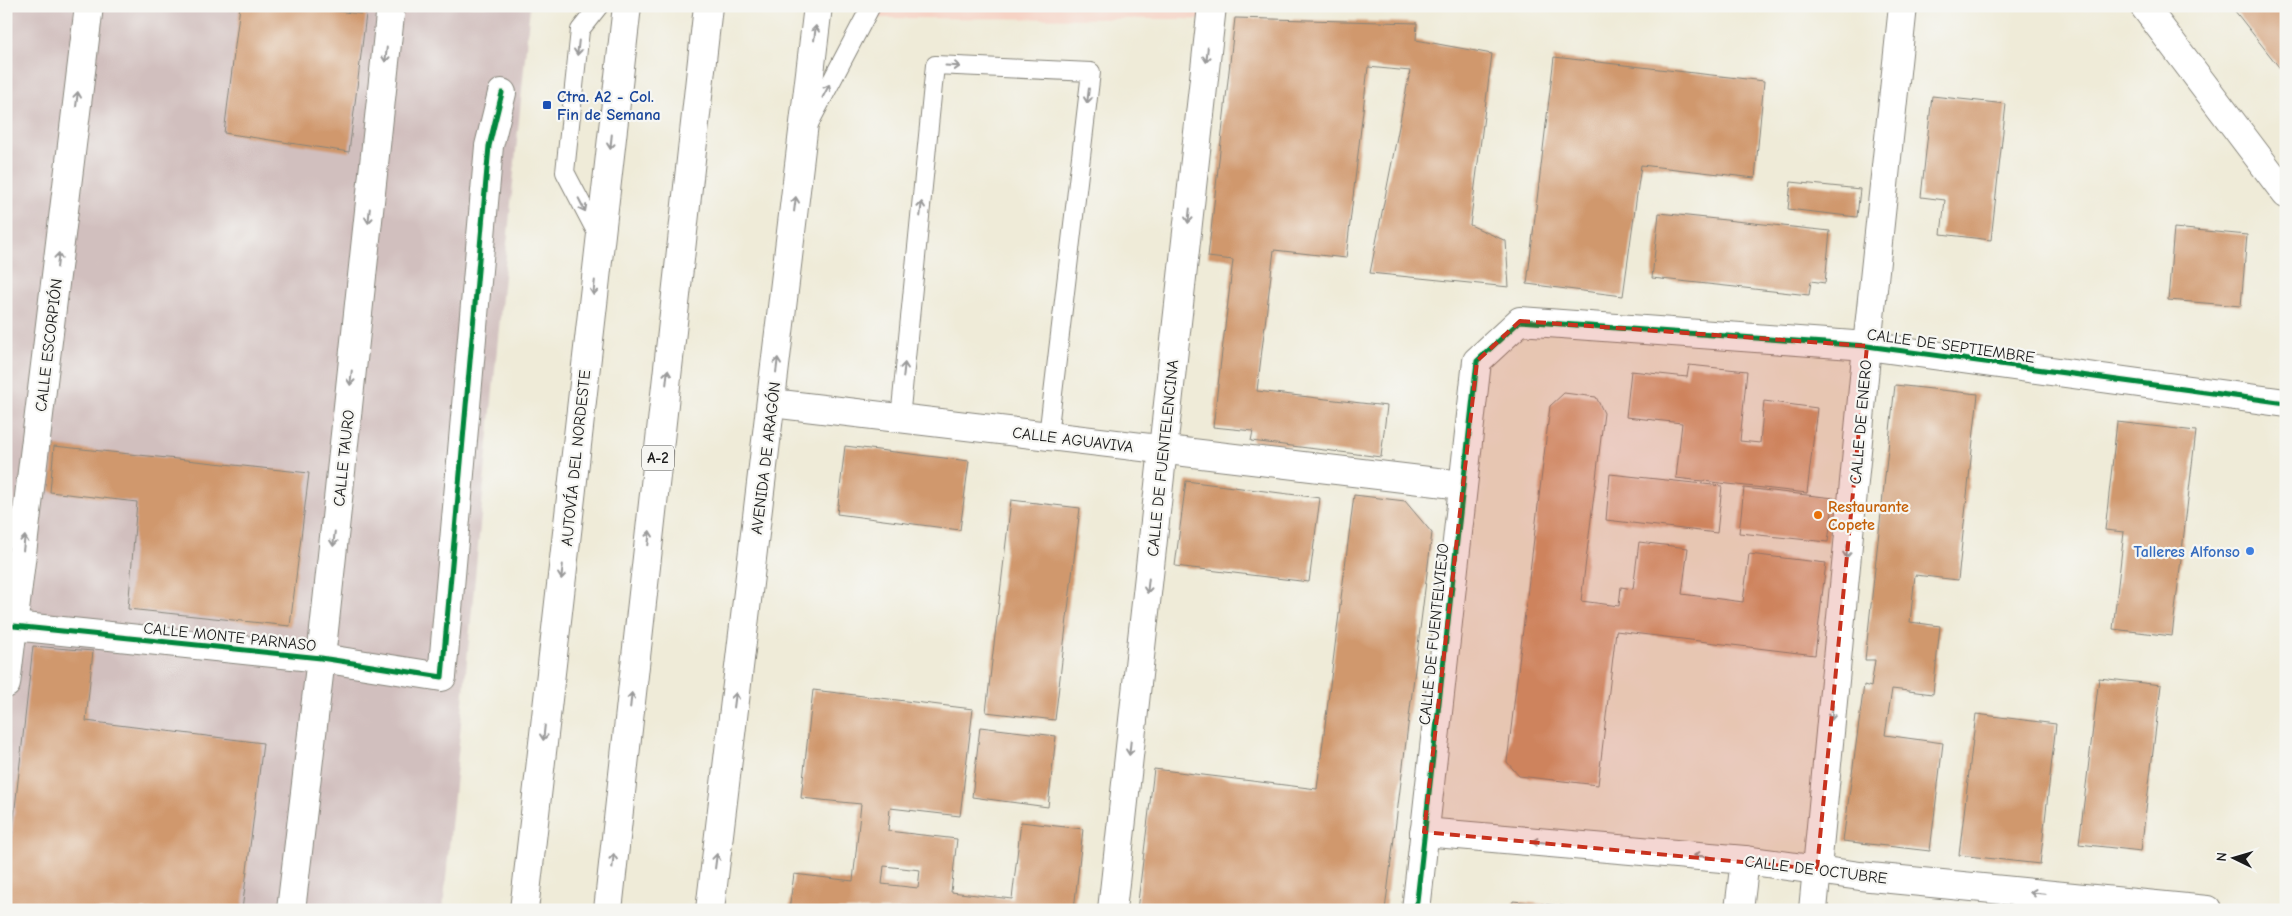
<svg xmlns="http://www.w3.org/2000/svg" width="2292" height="916" font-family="'Comic Neue',sans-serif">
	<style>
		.built { fill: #f6d2c4 }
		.industrial { fill: #d1bfbe }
		.building { fill: #d0986d; fill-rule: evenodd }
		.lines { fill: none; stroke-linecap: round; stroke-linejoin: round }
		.lane-casing { stroke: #86847a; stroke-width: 20 }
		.street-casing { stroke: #86847a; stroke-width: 30 }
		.secondary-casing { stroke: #86847a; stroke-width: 30 }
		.highway-casing { stroke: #86847a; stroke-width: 30 }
		.lane { stroke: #fff; stroke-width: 18 }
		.street { stroke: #fff; stroke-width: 28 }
		.secondary { stroke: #fff; stroke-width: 28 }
		.highway { stroke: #fff; stroke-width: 28 }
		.cycleway-casing { stroke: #f6f6f2; stroke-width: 8 }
		.cycleway { stroke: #00873e; stroke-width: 5 }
		.oneway { stroke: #999 }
		.marked { fill: #c8321e; fill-opacity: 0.2; stroke: #c8321e; stroke-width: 4; stroke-dasharray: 10 6; stroke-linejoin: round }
		.transit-dot { fill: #1a4fb4; stroke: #f6f6f2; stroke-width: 2 }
		.food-dot { fill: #e8710a; stroke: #f6f6f2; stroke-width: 2 }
		.shop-dot { fill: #3f7fe0; stroke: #f6f6f2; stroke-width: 2 }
		.labels { text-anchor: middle; stroke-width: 4.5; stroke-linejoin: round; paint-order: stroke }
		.shield { fill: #f6f6f2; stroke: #5d5d5c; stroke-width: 1 }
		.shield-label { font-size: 15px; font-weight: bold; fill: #1c1c1c }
		.transit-label { font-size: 16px; font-weight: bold; fill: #164399; stroke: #f6f6f2; text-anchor: start }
		.street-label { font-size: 16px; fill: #1c1c1c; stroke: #f6f6f2 }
		.food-label { font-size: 16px; font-weight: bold; fill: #c56008; stroke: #f6f6f2; text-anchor: start }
		.shop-label { font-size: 16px; font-weight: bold; fill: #366cbe; stroke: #f6f6f2; text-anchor: end }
	</style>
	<rect width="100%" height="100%" fill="#f6f6f2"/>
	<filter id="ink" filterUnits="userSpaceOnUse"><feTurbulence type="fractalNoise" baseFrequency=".02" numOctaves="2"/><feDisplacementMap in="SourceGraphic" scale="10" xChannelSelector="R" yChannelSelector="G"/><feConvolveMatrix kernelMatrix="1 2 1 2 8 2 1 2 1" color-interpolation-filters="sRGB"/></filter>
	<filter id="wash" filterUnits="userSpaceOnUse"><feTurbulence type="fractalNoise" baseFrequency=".0096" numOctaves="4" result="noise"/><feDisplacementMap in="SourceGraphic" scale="20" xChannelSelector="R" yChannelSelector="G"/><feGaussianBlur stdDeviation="1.12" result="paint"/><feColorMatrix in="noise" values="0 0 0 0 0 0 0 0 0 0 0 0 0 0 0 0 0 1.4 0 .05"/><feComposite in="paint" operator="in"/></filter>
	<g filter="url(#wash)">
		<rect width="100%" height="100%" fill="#efebd8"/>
		<polygon class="built" points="873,6 1225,6 1224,21 1183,19 872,18"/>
		<polygon class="industrial" points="6,6 530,6 443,910 6,910"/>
		<g id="blocks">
			<g class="building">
				<polygon points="240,6 294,6 361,14 362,6 367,6 349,152 224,133"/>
				<polygon points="2231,6 2286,6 2286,76"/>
				<polygon points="1235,18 1417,23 1416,40 1492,54 1470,225 1506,241 1509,287 1370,273 1410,71 1368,67 1346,258 1274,250 1257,391 1387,406 1381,457 1251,441 1253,431 1213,427 1233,260 1208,257"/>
				<polygon points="1554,57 1764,81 1755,178 1641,165 1623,296 1527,284"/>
				<polygon points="1932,96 2006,104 1991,240 1941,234 1945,200 1921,197"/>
				<polygon points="1791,182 1860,189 1857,217 1788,209"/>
				<polygon points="1659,213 1830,231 1825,283 1811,281 1809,295 1652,278"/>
				<polygon points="2174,228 2247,235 2241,306 2168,300"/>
				<polygon points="1689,365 1747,371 1740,441 1760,443 1764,401 1817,408 1807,493 1676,478 1682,423 1626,417 1631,371 1687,377"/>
				<polygon points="1895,385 1978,394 1958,580 1915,575 1910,622 1940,626 1933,694 1892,689 1885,735 1943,743 1930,851 1843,841 1864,685 1871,687 1875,660 1865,660"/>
				<polygon points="1564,393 1596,397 1604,413 1581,601 1619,606 1621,587 1633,589 1639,542 1688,548 1682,594 1743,602 1749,554 1826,563 1815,655 1616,631 1598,785 1519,776 1507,762 1550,406"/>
				<polygon points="2117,422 2196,431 2172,636 2113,629 2124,532 2105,530"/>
				<polygon points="54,446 309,473 290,626 128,609 137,502 50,492"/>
				<polygon points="845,446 969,461 960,530 837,514"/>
				<polygon points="1610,474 1722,486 1717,533 1606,520"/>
				<polygon points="1186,481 1320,498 1309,582 1175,566"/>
				<polygon points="1744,488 1834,498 1828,542 1739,533"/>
				<polygon points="1354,495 1405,501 1432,533 1385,910 1137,910 1154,769 1317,789"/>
				<polygon points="1011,500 1080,508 1055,720 986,712"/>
				<polygon points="33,646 93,651 86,721 263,743 242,910 6,910 6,889"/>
				<polygon points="2099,678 2161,685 2141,851 2079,844"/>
				<path d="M813 690 973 709 960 816 890 808 888 831 957 839 951 892 1012 899 1021 822 1083 829 1074 910H789L794 874 853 881 861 804 801 798ZM884 866 920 870 918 888 882 884Z"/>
				<polygon points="1976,714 2056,724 2040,864 1959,855"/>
				<polygon points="980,727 1056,736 1048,807 972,797"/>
				<polygon points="1513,901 1580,908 1580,910 1512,910"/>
			</g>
		</g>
	</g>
	<g filter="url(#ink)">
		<use href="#blocks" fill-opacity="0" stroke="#86847a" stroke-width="1"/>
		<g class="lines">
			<defs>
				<g id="lane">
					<polyline points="599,6 580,30 565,172 600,239"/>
					<polyline points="810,122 871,6"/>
					<polyline points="900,419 935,65 1091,72 1048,436"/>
				</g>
				<g id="street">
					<polyline points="2144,6 2286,194"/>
					<polyline points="772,403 1462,485"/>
					<polyline points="14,626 321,658 442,677 489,146 502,93"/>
					<polyline points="6,684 89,6"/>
					<polyline points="1424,832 1745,860 1860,876 2207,910"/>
					<polyline points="291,910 321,658 391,6"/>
					<polyline points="1112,910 1212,6"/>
					<polyline points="1416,910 1477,361 1520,321 1867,346 2286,403"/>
					<polyline points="1739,910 1745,860"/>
					<polyline points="1813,910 1867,346 1903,6"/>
				</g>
				<polyline id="secondary" points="710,910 818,6"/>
				<g id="highway">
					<polyline points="524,910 627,6"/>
					<polyline points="608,910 708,6"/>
				</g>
			</defs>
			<use href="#lane" class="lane-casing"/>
			<use href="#street" class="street-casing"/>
			<use href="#secondary" class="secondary-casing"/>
			<use href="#highway" class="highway-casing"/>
			<use href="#lane" class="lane"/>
			<use href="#street" class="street"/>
			<use href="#secondary" class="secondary"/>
			<use href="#highway" class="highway"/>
			<defs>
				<g id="cycleway">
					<polyline points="14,626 321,658 442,677 489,146 502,93"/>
					<polyline points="1416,910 1477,361 1520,321 1867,346 2286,403"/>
				</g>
			</defs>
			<use href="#cycleway" class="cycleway-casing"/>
			<use href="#cycleway" class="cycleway"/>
		</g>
		<defs><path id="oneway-shaft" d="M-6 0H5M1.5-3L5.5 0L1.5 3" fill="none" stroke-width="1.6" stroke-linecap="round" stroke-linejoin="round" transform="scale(1.25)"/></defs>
		<g class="oneway">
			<use href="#oneway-shaft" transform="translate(815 33) rotate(-83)"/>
			<use href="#oneway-shaft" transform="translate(578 48) rotate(96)"/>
			<use href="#oneway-shaft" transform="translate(386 55) rotate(96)"/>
			<use href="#oneway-shaft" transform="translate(1207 55) rotate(96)"/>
			<use href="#oneway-shaft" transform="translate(953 66) rotate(3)"/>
			<use href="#oneway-shaft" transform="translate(826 91) rotate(-62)"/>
			<use href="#oneway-shaft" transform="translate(1088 96) rotate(97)"/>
			<use href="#oneway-shaft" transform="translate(77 99) rotate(-83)"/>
			<use href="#oneway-shaft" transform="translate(611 142) rotate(96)"/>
			<use href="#oneway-shaft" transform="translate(795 204) rotate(-83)"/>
			<use href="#oneway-shaft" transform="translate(582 205) rotate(63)"/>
			<use href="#oneway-shaft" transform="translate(921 209) rotate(-84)"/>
			<use href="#oneway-shaft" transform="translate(369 216) rotate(96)"/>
			<use href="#oneway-shaft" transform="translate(1189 216) rotate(96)"/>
			<use href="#oneway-shaft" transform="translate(58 260) rotate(-83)"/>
			<use href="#oneway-shaft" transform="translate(594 288) rotate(96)"/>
			<use href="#oneway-shaft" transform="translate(777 365) rotate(-83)"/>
			<use href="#oneway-shaft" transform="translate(904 370) rotate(-84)"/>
			<use href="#oneway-shaft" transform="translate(667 377) rotate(-84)"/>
			<use href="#oneway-shaft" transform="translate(351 378) rotate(96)"/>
			<use href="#oneway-shaft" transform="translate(649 538) rotate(-84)"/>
			<use href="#oneway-shaft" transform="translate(334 539) rotate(96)"/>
			<use href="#oneway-shaft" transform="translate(24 543) rotate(-83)"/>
			<use href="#oneway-shaft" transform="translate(1847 551) rotate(95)"/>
			<use href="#oneway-shaft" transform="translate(562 572) rotate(96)"/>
			<use href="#oneway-shaft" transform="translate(1148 586) rotate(96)"/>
			<use href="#oneway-shaft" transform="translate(631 700) rotate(-84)"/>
			<use href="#oneway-shaft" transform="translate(735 700) rotate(-83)"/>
			<use href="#oneway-shaft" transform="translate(1832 713) rotate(95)"/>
			<use href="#oneway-shaft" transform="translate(544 733) rotate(96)"/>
			<use href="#oneway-shaft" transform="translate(1130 748) rotate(96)"/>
			<use href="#oneway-shaft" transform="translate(1539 842) rotate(-175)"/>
			<use href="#oneway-shaft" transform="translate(1701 856) rotate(-175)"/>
			<use href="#oneway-shaft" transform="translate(613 861) rotate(-84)"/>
			<use href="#oneway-shaft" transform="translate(716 861) rotate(-83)"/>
			<use href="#oneway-shaft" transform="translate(2037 893) rotate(-174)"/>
		</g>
	</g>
	<path class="marked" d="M1520 321 1867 346 1817 869 1424 832 1477 361Z"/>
	<rect class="transit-dot" x="542" y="100" width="10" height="10" rx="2.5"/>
	<circle class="food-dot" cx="1818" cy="515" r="5"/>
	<circle class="shop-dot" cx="2250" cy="551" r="5"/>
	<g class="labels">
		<rect class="shield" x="642" y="445.5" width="32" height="25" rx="4"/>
		<g class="shield-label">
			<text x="658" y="463">A-2</text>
		</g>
		<g class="transit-label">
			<text x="557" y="102">Ctra. A2 - Col.<tspan x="557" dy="18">Fin de Semana</tspan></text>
		</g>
		<g class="street-label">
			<text transform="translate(48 345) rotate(-83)" y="6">CALLE ESCORPIÓN</text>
			<text transform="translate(1951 345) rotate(8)" y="6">CALLE DE SEPTIEMBRE</text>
			<text transform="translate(1860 422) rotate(-85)" y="6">CALLE DE ENERO</text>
			<text transform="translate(1073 439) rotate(7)" y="6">CALLE AGUAVIVA</text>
			<text transform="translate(343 458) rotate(-84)" y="6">CALLE TAURO</text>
			<text transform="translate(575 458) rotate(-84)" y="6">AUTOVÍA DEL NORDESTE</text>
			<text transform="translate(765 458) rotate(-83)" y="6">AVENIDA DE ARAGÓN</text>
			<text transform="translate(1162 458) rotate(-84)" y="6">CALLE DE FUENTELENCINA</text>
			<text transform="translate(1433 634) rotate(-84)" y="6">CALLE DE FUENTELVIEJO</text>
			<text transform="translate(230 636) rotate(6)" y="6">CALLE MONTE PARNASO</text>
			<text transform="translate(1816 869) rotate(7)" y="6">CALLE DE OCTUBRE</text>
		</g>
		<g class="food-label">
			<text x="1828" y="512">Restaurante<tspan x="1828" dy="18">Copete</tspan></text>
		</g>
		<g class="shop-label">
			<text x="2240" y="557">Talleres Alfonso</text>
		</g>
	</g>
	<rect width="2292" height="916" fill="none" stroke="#f6f6f2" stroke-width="25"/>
	<g transform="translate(2234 858) rotate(275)" stroke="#f6f6f2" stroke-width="4" paint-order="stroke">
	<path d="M0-4L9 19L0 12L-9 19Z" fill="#1c1c1c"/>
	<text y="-8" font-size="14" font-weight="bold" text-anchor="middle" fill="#1c1c1c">N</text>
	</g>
</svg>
